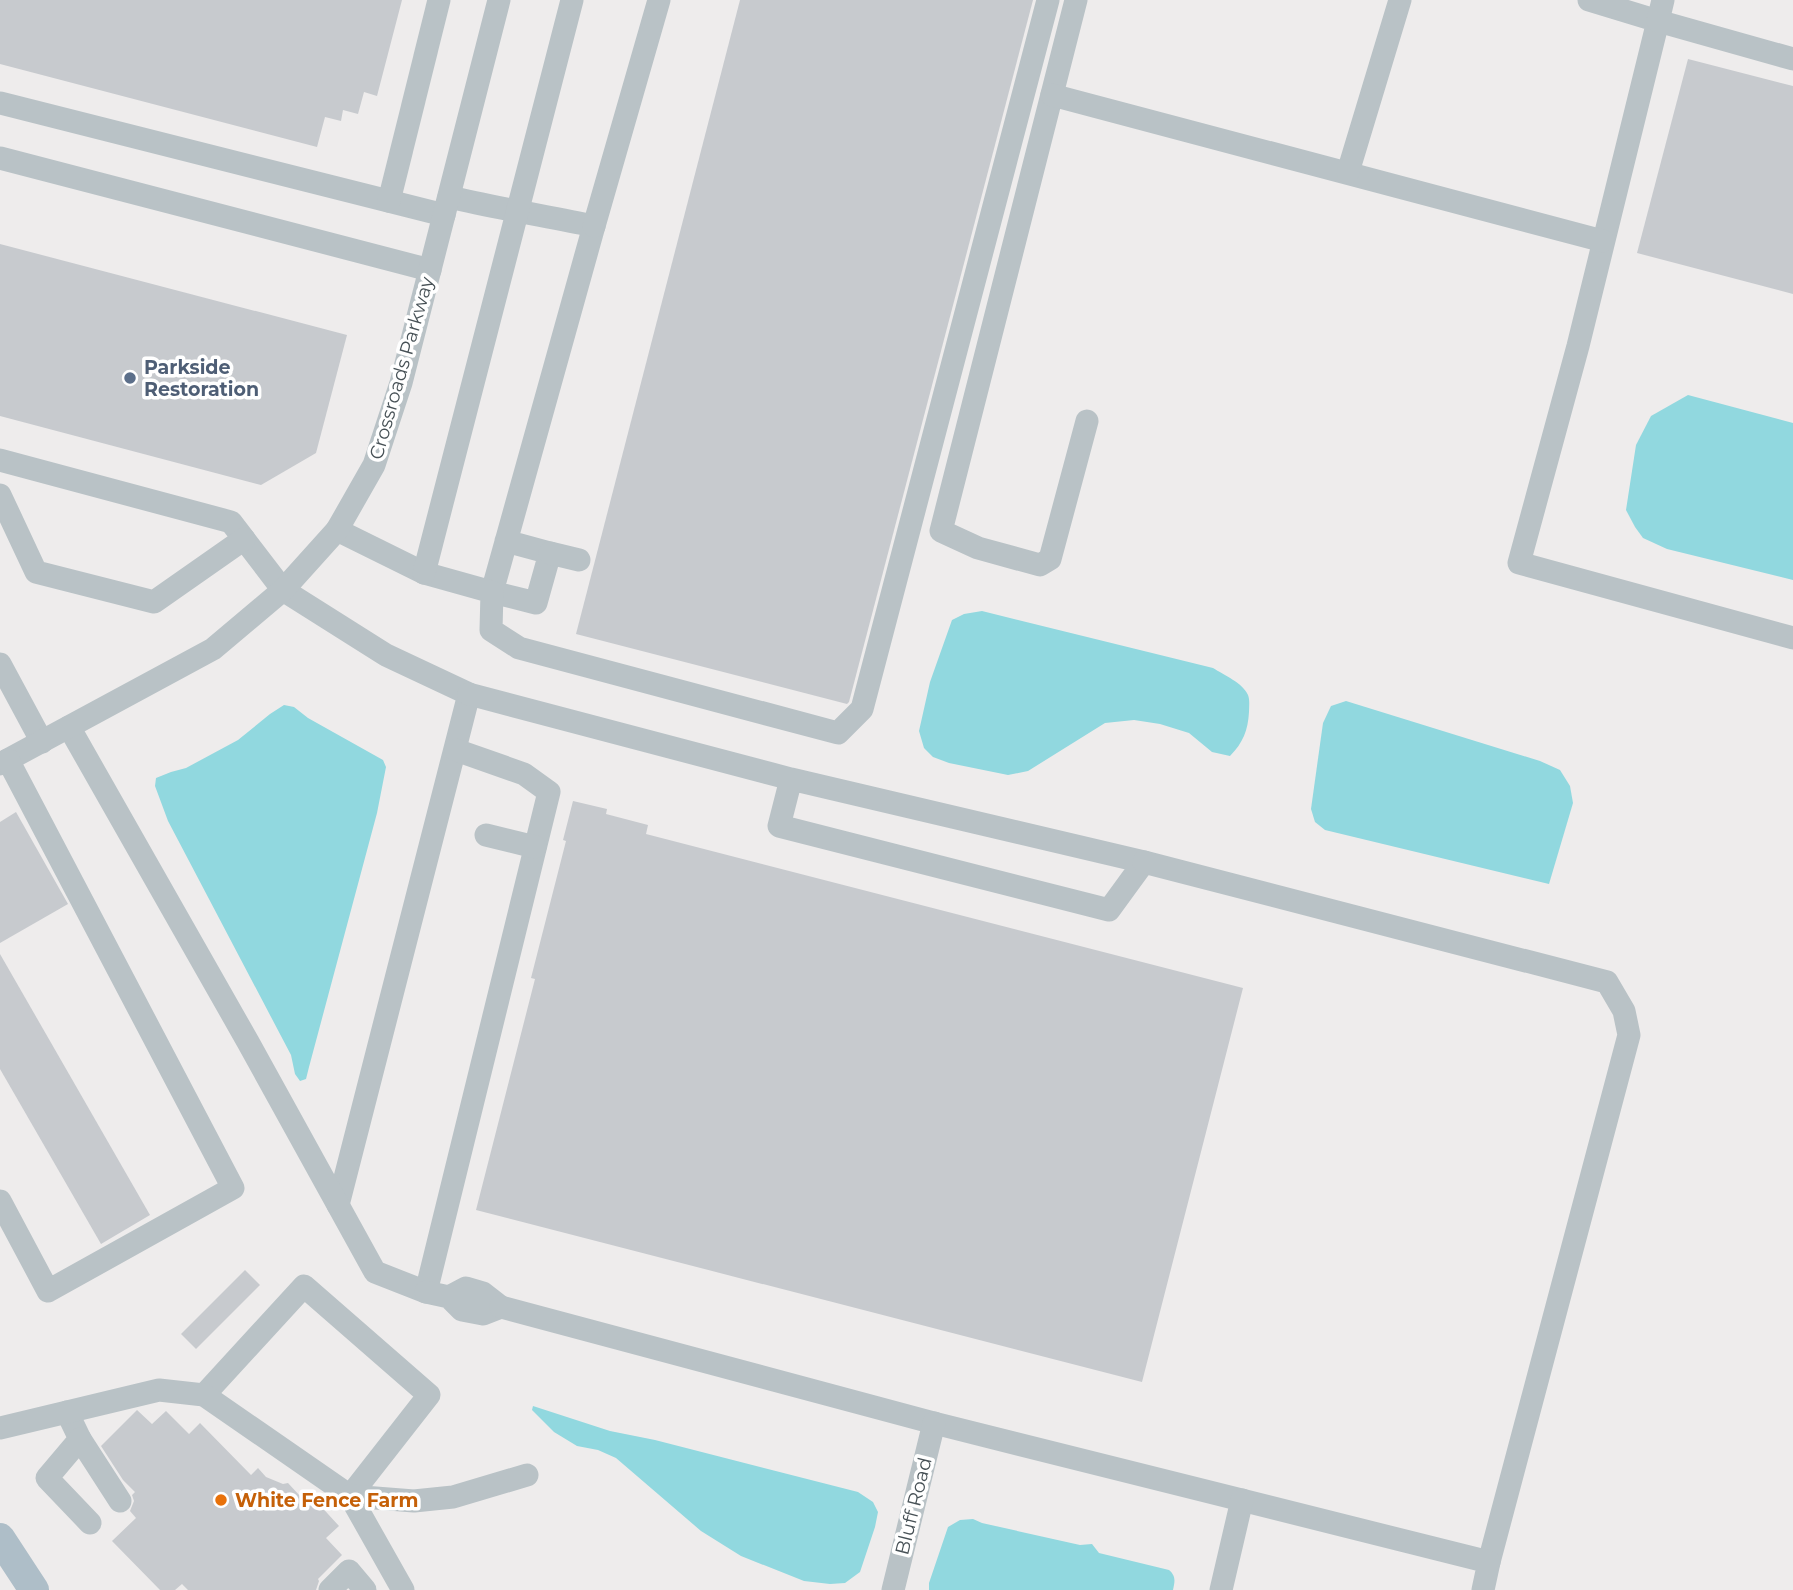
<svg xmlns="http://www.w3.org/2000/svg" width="1793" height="1590" font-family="Montserrat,sans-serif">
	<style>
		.water { fill: #91d8df }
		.building { fill: #c7cace }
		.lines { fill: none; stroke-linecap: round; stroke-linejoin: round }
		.minor { stroke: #b9c2c6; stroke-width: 23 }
		.major { stroke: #aebec8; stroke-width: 30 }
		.service-dot { fill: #5c6f8a; stroke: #fff; stroke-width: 2.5 }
		.food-dot { fill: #e8710a; stroke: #fff; stroke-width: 2.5 }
		.labels { text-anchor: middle; stroke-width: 7; stroke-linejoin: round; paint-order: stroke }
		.service-label { font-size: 19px; font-weight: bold; fill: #4e5e75; stroke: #fff; text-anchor: start }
		.street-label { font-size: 19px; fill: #475156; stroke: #fff }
		.food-label { font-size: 19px; font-weight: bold; fill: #c56008; stroke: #fff; text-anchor: start }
	</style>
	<rect width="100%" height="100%" fill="#eeecec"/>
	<g class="water">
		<polygon points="1688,395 1793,423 1793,580 1667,549 1643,538 1635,527 1626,510 1636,445 1651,416"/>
		<path d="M982 611 1213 668C1224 675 1243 683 1248 695 1250 700 1249 707 1249 712 1248 730 1243 743 1230 756L1212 752 1189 733 1160 724 1134 720 1105 723 1028 771 1008 775 949 763 933 757 924 748 919 731 930 682 952 620 964 614Z"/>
		<polygon points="1346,701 1540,761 1560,770 1570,786 1573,803 1549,884 1325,830 1315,822 1311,809 1323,723 1331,706"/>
		<polygon points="284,705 294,707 308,718 383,760 386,767 377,813 309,1067 306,1079 300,1081 295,1074 291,1055 168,821 155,786 156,778 171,772 186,768 238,740 270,714"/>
		<polygon points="533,1406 610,1431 655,1440 858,1492 873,1502 878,1512 875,1527 860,1572 845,1583 830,1584 804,1581 741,1556 701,1531 616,1458 598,1450 577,1446 554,1432 532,1410"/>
		<path d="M973 1519 982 1523 1080 1545 1092 1544 1099 1553 1169 1570C1176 1576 1175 1581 1173 1590H929V1583L948 1527 960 1520Z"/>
	</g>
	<g class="building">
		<polygon points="0,0 402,0 377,96 364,92 358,114 343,110 341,121 325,117 317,147 0,64"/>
		<polygon points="740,0 1033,0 849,702 847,704 576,634"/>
		<polygon points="1688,59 1793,86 1793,294 1637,253"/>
		<polygon points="0,244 347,335 316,453 261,485 0,416"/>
		<polygon points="573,801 607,809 606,814 648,825 646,834 1243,988 1142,1382 476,1210 535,979 531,978 566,841 563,840"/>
		<polygon points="16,812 68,904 0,943 0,822"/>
		<polygon points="0,954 150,1215 101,1244 0,1069"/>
		<polygon points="245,1270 260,1285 196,1349 181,1334"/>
		<polygon points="137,1410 152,1424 166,1411 189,1434 200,1423 251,1475 258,1468 266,1477 283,1484 288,1483 300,1496 306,1490 339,1526 326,1538 342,1555 318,1579 319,1581 316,1590 188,1590 182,1584 175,1590 160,1590 112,1541 136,1518 130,1511 134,1501 132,1495 135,1492 123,1480 101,1446"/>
	</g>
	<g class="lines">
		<g class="minor">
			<polyline points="1076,0 941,531 978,548 1040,565 1050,559 1087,421"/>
			<polyline points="1589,0 1658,21 1578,346 1519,563 1793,638"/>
			<polyline points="1663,0 1658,21 1793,59"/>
			<polyline points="1052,95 1603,241"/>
			<polyline points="0,103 444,215"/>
			<polyline points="0,158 430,270"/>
			<polyline points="1348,172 1400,0"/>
			<path d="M449 197C497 208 545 216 594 226L492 592 536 603 550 553 506 541"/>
			<polyline points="389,201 439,0"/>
			<polyline points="594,226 659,0"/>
			<polyline points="0,460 231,522 283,590 386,655 469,694 338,1205"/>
			<polyline points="0,495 36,572 154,602 244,539"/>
			<polyline points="337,530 424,573 492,592 491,630 519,648 838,733 862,709 1048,0"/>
			<polyline points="550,553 579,560"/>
			<polyline points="424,573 572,0"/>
			<polyline points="0,664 42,742"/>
			<polyline points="469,694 791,779 1144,862 1109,910 779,826 791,779"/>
			<polyline points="69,727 248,1042 375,1272 426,1292 549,792 524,774 456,750"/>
			<polyline points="0,764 213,649 283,590 337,530 374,465 401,383 499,0"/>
			<polyline points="486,835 535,847"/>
			<polyline points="1144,862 1607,982 1624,1011 1629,1035 1489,1562"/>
			<polyline points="0,1201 48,1291 233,1188 8,760"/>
			<polyline points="426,1292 449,1297 462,1310 483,1314 501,1307 483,1293 466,1288 449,1297"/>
			<polyline points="501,1307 934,1423 1489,1562 1483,1590"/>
			<polyline points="204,1395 304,1286 429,1395 350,1496"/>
			<polyline points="67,1412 80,1439 47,1478 90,1523"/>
			<polyline points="0,1428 159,1390 204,1395 350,1496 403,1590"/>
			<polyline points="80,1439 120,1501"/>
			<polyline points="350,1496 414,1501 453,1497 527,1475"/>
			<polyline points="330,1590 349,1571 365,1590"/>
			<polyline points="893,1590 934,1423"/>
			<polyline points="1221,1590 1242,1500"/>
		</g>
		<polyline class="major" points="0,1538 34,1590"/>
	</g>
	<circle class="service-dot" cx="130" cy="378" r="7"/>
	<circle class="food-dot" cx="221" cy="1500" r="7"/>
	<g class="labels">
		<g class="service-label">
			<text x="144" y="374">Parkside<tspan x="144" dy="22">Restoration</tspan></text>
		</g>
		<g class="street-label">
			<text transform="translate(401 368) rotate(-74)" y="7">Crossroads Parkway</text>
			<text transform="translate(913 1506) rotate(-76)" y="7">Bluff Road</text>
		</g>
		<g class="food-label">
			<text x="235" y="1507">White Fence Farm</text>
		</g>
	</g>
</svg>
